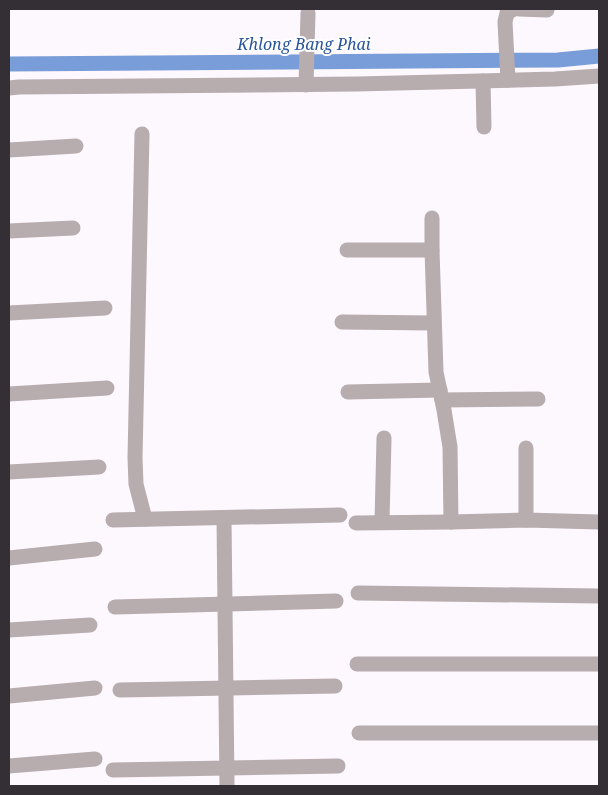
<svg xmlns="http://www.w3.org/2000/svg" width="608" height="795" font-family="'Noto Serif',serif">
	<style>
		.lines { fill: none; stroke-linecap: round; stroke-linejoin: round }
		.canal { stroke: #799dd8; stroke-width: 15 }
		.minor { stroke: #b7acae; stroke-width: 15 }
		.labels { text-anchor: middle; stroke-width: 4; stroke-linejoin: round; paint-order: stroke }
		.water-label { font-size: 16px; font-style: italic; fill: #29559c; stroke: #fff }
	</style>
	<rect width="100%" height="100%" fill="#fdf7fe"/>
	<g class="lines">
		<polyline class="canal" points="9,64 558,60 599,56"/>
		<g class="minor">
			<polyline points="519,9 547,10"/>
			<polyline points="508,80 505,22 507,13 514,9"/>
			<polyline points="483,81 484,127"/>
			<polyline points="306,85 308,13"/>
			<polyline points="9,88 19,87 357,84 555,79 599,76"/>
			<polyline points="142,134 135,458 136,484 145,519"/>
			<polyline points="9,150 76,146"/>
			<polyline points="432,218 432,250 436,372 444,410 450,447 451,522"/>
			<polyline points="9,231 73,228"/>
			<polyline points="347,250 432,250"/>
			<polyline points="9,313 105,308"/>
			<polyline points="342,322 433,323"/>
			<polyline points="348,392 440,390"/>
			<polyline points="9,394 107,388"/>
			<polyline points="442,400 538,399"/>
			<polyline points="526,448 526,520"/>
			<polyline points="9,472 99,467"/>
			<polyline points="224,519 227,786"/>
			<polyline points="113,520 340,515"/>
			<polyline points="382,522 384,438"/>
			<polyline points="356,523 451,522 526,520 599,522"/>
			<polyline points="9,558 95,549"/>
			<polyline points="358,593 599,596"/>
			<polyline points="115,607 336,601"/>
			<polyline points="9,630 90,625"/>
			<polyline points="357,664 599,664"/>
			<polyline points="120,690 335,686"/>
			<polyline points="9,696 95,688"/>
			<polyline points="359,733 599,733"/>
			<polyline points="9,766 95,759"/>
			<polyline points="113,770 338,766"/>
		</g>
	</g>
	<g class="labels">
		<g class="water-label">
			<text x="304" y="50">Khlong Bang Phai</text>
		</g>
	</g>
	<rect width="608" height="795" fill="none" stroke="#342f35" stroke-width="20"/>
</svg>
